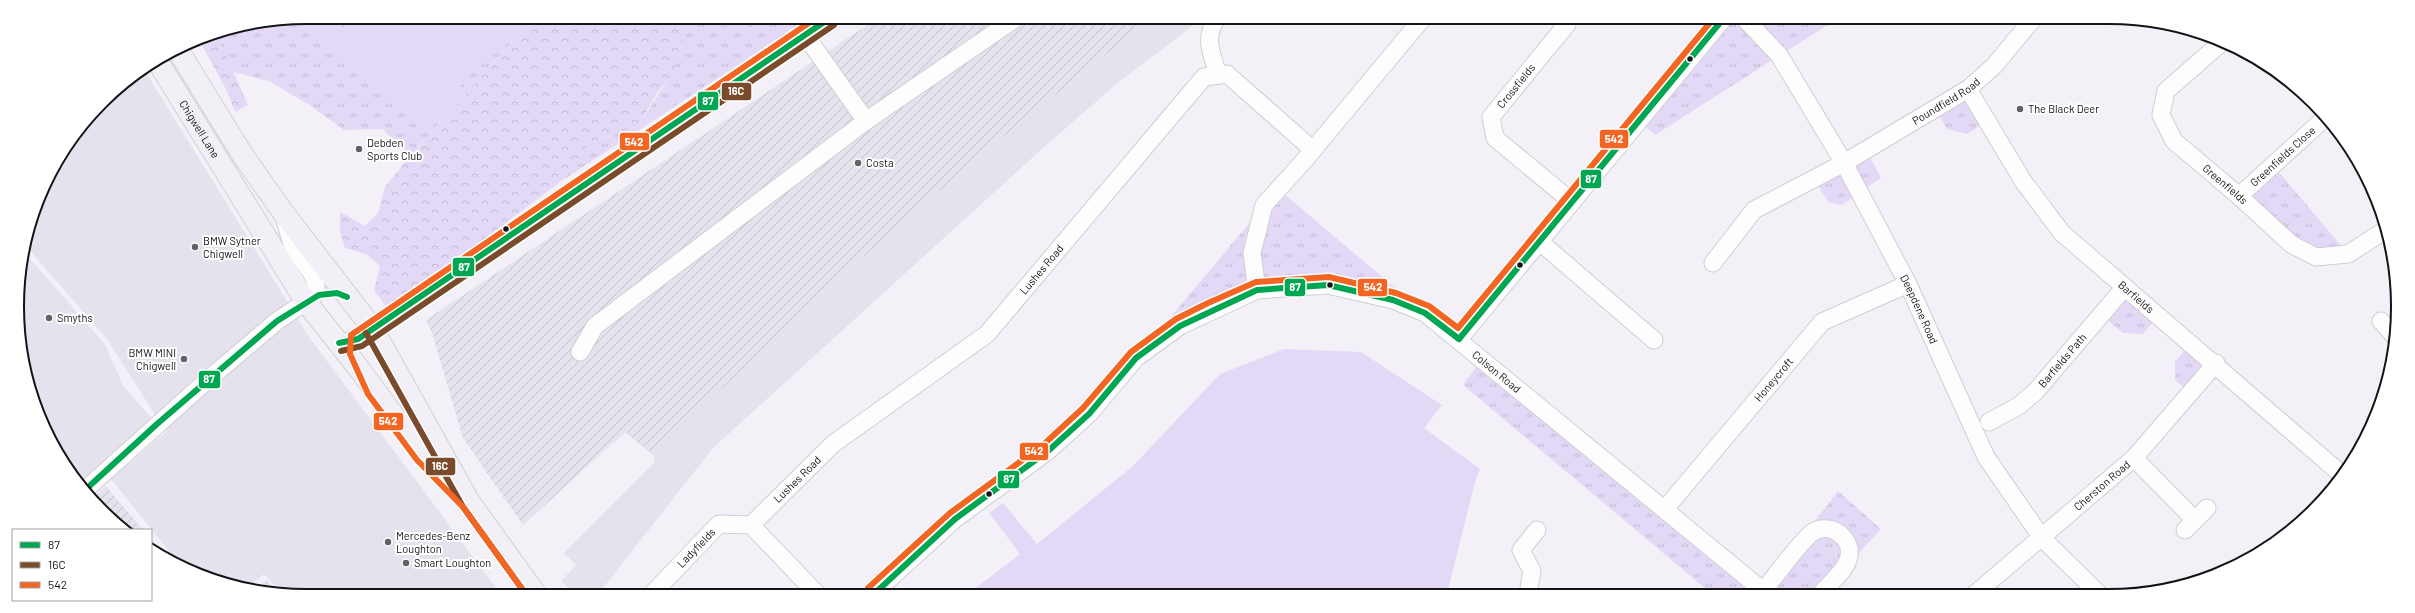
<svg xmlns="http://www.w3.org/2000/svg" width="2415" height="613" font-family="Barlow,sans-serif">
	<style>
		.built { fill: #e5e1ed }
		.industrial { fill: url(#industrial-furrows) }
		.grass { fill: url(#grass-tufts) }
		.forest { fill: url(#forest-crowns) }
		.green { fill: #e3d9f6 }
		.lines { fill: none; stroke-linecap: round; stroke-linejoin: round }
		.minor-casing { stroke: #d0ced3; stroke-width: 19 }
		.major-casing { stroke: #d1d0d2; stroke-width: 23 }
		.minor { stroke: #fdfdfe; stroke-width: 17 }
		.major { stroke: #f2eff6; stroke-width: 21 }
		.bus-1-casing { stroke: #fff; stroke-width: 9 }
		.bus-2-casing { stroke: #fff; stroke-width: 9 }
		.bus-3-casing { stroke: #fff; stroke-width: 9 }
		.bus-1 { stroke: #00a651; stroke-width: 6 }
		.bus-2 { stroke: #7a4b2a; stroke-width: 6 }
		.bus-3 { stroke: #f26522; stroke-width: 6 }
		.bus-dot { fill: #141316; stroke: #fff; stroke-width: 1.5 }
		.poi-dot { fill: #626165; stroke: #fff; stroke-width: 1.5 }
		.labels { text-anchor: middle; stroke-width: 4; stroke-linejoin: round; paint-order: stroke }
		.street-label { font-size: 11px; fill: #141316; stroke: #fff }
		.poi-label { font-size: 11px; fill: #141316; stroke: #fff; text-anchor: start }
		.rim { fill: none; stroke: #141316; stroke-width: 2 }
		.line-badge { stroke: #fff; stroke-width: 1.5 }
		.badge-label { font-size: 11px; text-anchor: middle; font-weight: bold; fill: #fff }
	</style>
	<defs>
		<pattern id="industrial-furrows" width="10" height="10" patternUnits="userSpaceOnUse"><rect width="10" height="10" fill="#e5e1ed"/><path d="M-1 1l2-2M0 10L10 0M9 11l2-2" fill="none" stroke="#c4c0ca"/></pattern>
		<pattern id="grass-tufts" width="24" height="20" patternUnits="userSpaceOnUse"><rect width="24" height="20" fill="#e3d9f6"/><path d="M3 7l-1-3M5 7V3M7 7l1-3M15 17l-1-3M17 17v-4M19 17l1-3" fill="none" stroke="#c2b9d2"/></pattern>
		<pattern id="forest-crowns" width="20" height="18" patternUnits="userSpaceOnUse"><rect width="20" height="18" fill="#e3d9f6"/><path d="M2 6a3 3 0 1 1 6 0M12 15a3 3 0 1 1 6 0" fill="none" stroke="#c2b9d2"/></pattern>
	</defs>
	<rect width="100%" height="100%" fill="#f3f1f7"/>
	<g class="built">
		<polygon points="1151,18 1203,18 1120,81 1044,147 713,448 599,593 574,593 561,581 576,565 564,553 655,462 653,455 812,301 977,158"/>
		<polygon points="145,71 309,337 500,593 282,593 264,574 247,588 213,581 181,566 111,479 166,432 107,339 25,245 27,231 47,179 77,130 115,89"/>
		<polygon points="24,252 104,343 124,387 157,424 84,491 77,483 32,399 19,344 18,287"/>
	</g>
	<g class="industrial">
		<polygon points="878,18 1151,18 977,158 812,301 653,455 625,432 523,525 463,438 432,333 426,320"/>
		<polygon points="106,486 143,530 124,530 92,499"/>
		<polygon points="266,580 279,593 254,590"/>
	</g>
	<g class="grass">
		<polygon points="306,17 534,17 410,156 382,129 344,130 311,106 269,81 233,72 216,33 250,23"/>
		<polygon points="763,18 809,18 563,180 589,143 638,126 668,79 685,34 700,19 739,29"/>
		<polygon points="1723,19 1837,19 1655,135 1638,121"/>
		<polygon points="1968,89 1988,121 1967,134 1947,129 1935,109"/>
		<polygon points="1866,150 1881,178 1842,205 1828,202 1814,179"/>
		<polygon points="2272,164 2348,254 2316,257 2239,196"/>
		<polygon points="1278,189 1425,313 1328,285 1257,290 1136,358"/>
		<polygon points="2125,287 2159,315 2143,334 2123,333 2101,315"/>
		<polygon points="2191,343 2216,363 2190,392 2175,380 2175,362"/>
		<polygon points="1482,359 1763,590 1838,491 1881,529 1821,594 1712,594 1463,385"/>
	</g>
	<g class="forest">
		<polygon points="534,17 769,18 739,29 700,19 685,34 672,74 657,93 638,126 589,143 563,180 434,277 387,308 374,290 380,266 366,254 345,248 340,231 340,212 365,226 378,213 385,187 410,156"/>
		<polygon points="216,33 248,105 235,112 227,91 198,38"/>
	</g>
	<g class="green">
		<polygon points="307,17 350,17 326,45 294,18"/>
		<polygon points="354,17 521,17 422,130 327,48"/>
		<polygon points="1284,349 1361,352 1442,405 1424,428 1480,469 1475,482 1447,594 968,594 1020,554 989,513 1003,503 1037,544 1133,466 1220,374"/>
	</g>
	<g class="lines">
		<defs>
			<g id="minor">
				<path d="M1217 18C1203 38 1212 54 1218 75"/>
				<polyline points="1560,19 1567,24 1491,117 1495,138 1571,201"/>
				<path id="s1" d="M1745 19 1779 55 1844 163 1908 284 1986 457 2042 538 2099 594"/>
				<polyline points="805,35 866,121"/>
				<path id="s2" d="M2222 42 2166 91 2161 115 2174 141 2239 196 2291 244 2316 257 2348 254 2387 229"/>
				<path id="s3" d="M1968 89 2023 181 2062 233 2340 473"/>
				<path id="s4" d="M2239 196 2326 117"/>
				<polyline points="1540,242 1654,340"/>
				<path id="s5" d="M1713 263 1754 210 1844 163 1968 89 1994 66 2033 19"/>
				<polyline points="1257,290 1252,253 1264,205 1302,163 1422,19"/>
				<polyline points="2381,321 2396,338"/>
				<polyline points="1459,339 1723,19"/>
				<polyline points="339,343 358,339 830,18"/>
				<polyline points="580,352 595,326 866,121 1016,18"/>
				<path id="s6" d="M1989 422 2020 405 2036 391 2125 287"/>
				<polyline points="2134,458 2195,520 2185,530"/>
				<path d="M84 491 205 382 277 321 313 297C324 280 303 264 295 250 290 241 288 229 285 220"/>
				<path id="s7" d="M1665 509 1822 322 1908 284"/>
				<polyline points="2195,520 2207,508"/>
				<path id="s8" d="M751 525 833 444 987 334 1204 77 1227 74 1313 150"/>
				<path d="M1763 591C1773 579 1804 537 1813 532 1832 521 1855 540 1848 560 1844 572 1829 584 1821 594"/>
				<path id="s9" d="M652 594 719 524 751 525 817 594"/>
				<path id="s10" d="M873 594 955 519 1048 451 1089 414 1136 358 1180 326 1257 290 1328 285 1393 300 1425 313 1767 594"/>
				<polyline points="1528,594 1532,571 1521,550 1537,530"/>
				<path id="s11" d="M1975 594 2134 458 2216 363"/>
			</g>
			<g id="major">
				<polyline points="178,50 242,154 282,211 373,329 470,503 535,593"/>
				<path id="s12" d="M158 62 306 302 357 366 423 455 451 484"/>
			</g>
		</defs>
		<use href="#minor" class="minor-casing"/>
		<use href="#major" class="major-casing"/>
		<use href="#minor" class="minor"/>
		<use href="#major" class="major"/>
		<defs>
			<g id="bus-1">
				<polyline points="1459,339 1723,19"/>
				<polyline points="339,343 358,339 830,18"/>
				<polyline points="84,491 157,424 277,321 319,295 337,293 347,297"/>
				<polyline points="874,594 955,519 1048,451 1089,414 1136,358 1180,326 1257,290 1328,285 1393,300 1425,313 1459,339"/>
			</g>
			<g id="bus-2">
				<polyline points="366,333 463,507 525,593"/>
				<polyline points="341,351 362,346 834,25"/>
			</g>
			<g id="bus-3">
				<polyline points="868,588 950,513 1043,445 1083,408 1131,352 1176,319 1208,303 1256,282 1329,277 1396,293 1429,306 1458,328 1713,19"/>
				<polyline points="525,593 464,508 417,460 368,394 350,354 351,335 816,18"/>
			</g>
		</defs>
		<use href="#bus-1" class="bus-1-casing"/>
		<use href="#bus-2" class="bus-2-casing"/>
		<use href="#bus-3" class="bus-3-casing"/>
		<use href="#bus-1" class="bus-1"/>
		<use href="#bus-2" class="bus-2"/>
		<use href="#bus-3" class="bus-3"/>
	</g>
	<g class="bus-dot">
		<circle cx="1690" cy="59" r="3.5"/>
		<circle cx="506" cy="229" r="3.5"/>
		<circle cx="1520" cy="265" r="3.5"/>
		<circle cx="1330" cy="285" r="3.5"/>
		<circle cx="989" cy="494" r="3.5"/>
	</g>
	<g class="poi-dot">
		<circle cx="2020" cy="109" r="4"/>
		<circle cx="359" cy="149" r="4"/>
		<circle cx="858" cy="163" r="4"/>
		<circle cx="195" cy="247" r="4"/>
		<circle cx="49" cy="318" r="4"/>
		<circle cx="184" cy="359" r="4"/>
		<circle cx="388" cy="542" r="4"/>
		<circle cx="406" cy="563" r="4"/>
	</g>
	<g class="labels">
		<g class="street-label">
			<text transform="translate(1516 86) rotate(-51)" y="4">Crossfields</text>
			<text dy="4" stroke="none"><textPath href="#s5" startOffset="288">Poundfield Road</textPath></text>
			<text dy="4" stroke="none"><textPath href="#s12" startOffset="79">Chigwell Lane</textPath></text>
			<text dy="4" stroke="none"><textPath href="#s4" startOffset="59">Greenfields Close</textPath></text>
			<text dy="4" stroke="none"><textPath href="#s2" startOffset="195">Greenfields</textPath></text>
			<text dy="4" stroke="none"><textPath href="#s8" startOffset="389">Lushes Road</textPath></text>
			<text dy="4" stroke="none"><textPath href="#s3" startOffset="270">Barfields</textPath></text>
			<text dy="4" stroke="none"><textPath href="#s1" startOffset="340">Deepdene Road</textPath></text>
			<text dy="4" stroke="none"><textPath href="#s6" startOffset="97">Barfields Path</textPath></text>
			<text dy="4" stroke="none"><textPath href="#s10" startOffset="759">Colson Road</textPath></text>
			<text dy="4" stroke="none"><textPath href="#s7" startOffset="169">Honeycroft</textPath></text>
			<text dy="4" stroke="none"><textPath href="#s8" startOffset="65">Lushes Road</textPath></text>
			<text dy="4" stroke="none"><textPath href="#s11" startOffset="167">Cherston Road</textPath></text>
			<text dy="4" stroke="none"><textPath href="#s9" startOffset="64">Ladyfields</textPath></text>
		</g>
		<g class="poi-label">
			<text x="2028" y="113">The Black Deer</text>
			<text x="367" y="147">Debden<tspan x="367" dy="13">Sports Club</tspan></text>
			<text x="866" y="167">Costa</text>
			<text x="203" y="245">BMW Sytner<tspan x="203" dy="13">Chigwell</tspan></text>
			<text x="57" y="322">Smyths</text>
			<text x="176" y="357" text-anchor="end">BMW MINI<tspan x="176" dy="13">Chigwell</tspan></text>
			<text x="396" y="540">Mercedes-Benz<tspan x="396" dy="13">Loughton</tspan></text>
			<text x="414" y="567">Smart Loughton</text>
		</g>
	</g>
	<path d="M0 0H2415V613H0ZM306 24H2109A282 282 0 0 1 2391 306V307A282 282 0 0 1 2109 589H306A282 282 0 0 1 24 307V306A282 282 0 0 1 306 24Z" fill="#fff" fill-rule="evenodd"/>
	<path class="rim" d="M306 24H2109A282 282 0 0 1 2391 306V307A282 282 0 0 1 2109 589H306A282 282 0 0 1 24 307V306A282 282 0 0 1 306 24Z"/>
	<g class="line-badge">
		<rect x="721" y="82" width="31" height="19" rx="4" fill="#7a4b2a"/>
		<rect x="697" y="91" width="22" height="20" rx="4" fill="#00a651"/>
		<rect x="1599" y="129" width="30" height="20" rx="4" fill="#f26522"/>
		<rect x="619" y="132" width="31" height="19" rx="4" fill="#f26522"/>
		<rect x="1580" y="169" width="22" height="20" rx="4" fill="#00a651"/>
		<rect x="452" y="257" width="23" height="20" rx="4" fill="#00a651"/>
		<rect x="1284" y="278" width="22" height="19" rx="4" fill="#00a651"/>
		<rect x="1357" y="278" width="31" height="19" rx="4" fill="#f26522"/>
		<rect x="198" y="370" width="23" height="19" rx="4" fill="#00a651"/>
		<rect x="373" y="412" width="31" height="19" rx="4" fill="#f26522"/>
		<rect x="1019" y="442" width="30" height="19" rx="4" fill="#f26522"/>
		<rect x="425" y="457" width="31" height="19" rx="4" fill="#7a4b2a"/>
		<rect x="997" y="470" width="23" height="19" rx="4" fill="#00a651"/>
	</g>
	<g class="badge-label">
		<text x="736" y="95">16C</text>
		<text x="708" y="105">87</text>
		<text x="1614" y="143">542</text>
		<text x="634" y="146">542</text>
		<text x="1591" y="183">87</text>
		<text x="464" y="271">87</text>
		<text x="1295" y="291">87</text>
		<text x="1373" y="291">542</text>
		<text x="209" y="383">87</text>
		<text x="388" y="425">542</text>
		<text x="1034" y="455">542</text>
		<text x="440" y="470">16C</text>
		<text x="1009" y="483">87</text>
	</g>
	<rect x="12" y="529" width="140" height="72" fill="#ffffff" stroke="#a1a1a2"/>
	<rect x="20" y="542" width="20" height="6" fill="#00a651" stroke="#a1a1a2"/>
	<text x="48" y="549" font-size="12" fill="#141316">87</text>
	<rect x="20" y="562" width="20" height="6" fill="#7a4b2a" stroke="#a1a1a2"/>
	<text x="48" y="569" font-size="12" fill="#141316">16C</text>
	<rect x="20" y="582" width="20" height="6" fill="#f26522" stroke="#a1a1a2"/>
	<text x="48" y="589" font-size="12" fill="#141316">542</text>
</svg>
